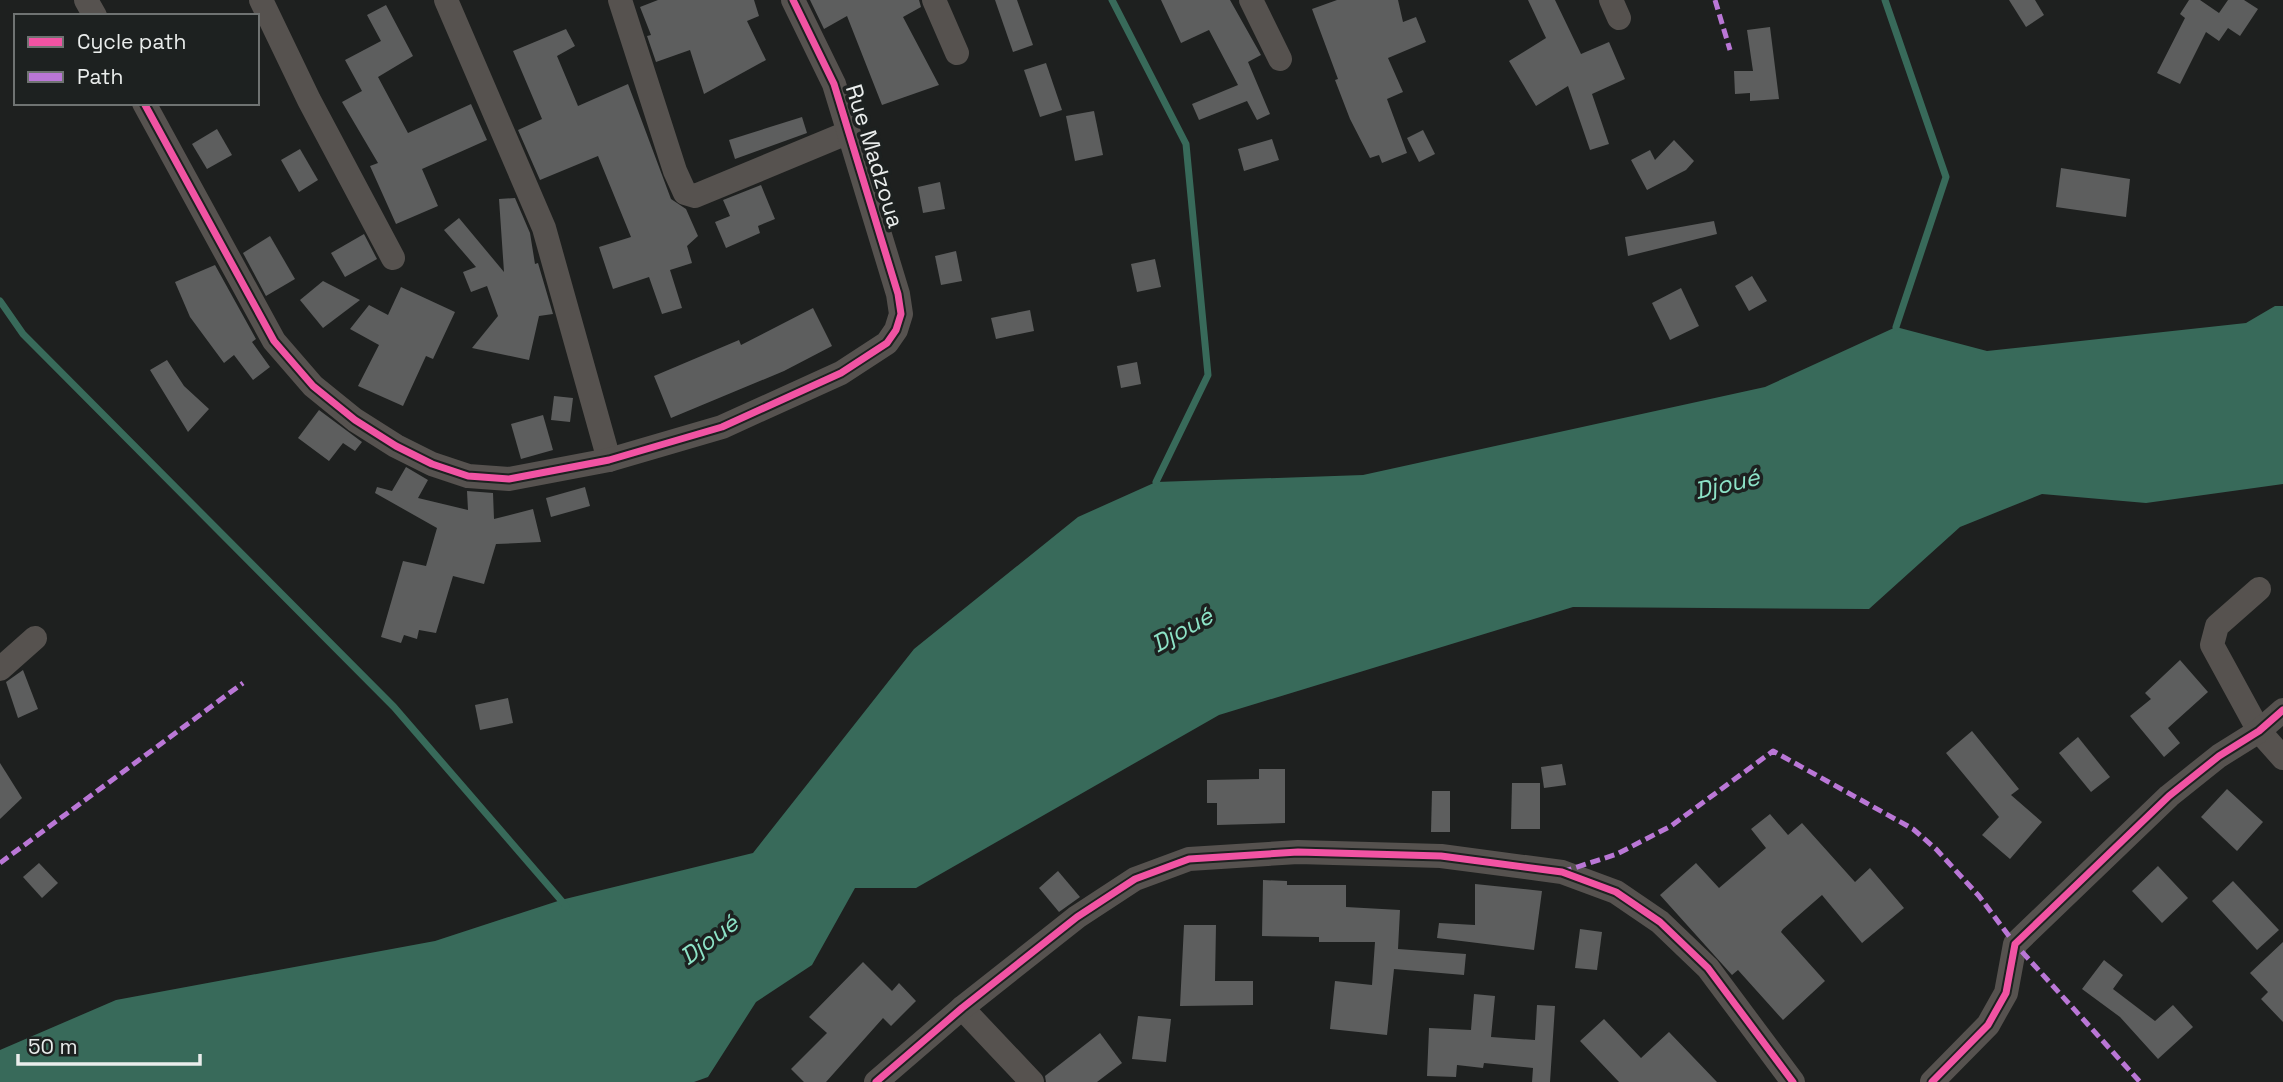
<svg xmlns="http://www.w3.org/2000/svg" width="2283" height="1082" font-family="'Space Grotesk',sans-serif">
	<style>
		.water { fill: #386a5a }
		.lines { fill: none; stroke-linecap: round; stroke-linejoin: round }
		.stream { stroke: #386a5a; stroke-width: 7 }
		.building { fill: #5d5e5e }
		.minor { stroke: #56524f; stroke-width: 24 }
		.quiet { stroke: #ba77d6; stroke-width: 5; stroke-dasharray: 10 5; stroke-linecap: butt }
		.cycleway-casing { stroke: #1d2120; stroke-width: 11 }
		.cycleway { stroke: #f153a3; stroke-width: 7 }
		.labels { text-anchor: middle; stroke-width: 7; stroke-linejoin: round; paint-order: stroke }
		.street-label { font-size: 23px; fill: #eaedec; stroke: #1d2120 }
		.water-label { font-size: 24px; font-style: italic; fill: #8de3c7; stroke: #1d2120 }
	</style>
	<rect width="100%" height="100%" fill="#1e201f"/>
	<polygon class="water" points="2275,306 2283,306 2283,484 2146,503 2042,494 1960,527 1869,609 1573,607 1219,715 916,888 855,888 812,965 756,1002 708,1077 694,1082 0,1082 0,1050 116,1000 435,941 561,900 753,853 914,649 1078,517 1156,482 1363,475 1765,387 1896,327 1987,351 2246,323"/>
	<g class="lines">
		<g class="stream">
			<polyline points="1112,0 1186,144 1208,375 1156,482"/>
			<polyline points="1885,0 1946,177 1896,327"/>
			<polyline points="0,301 23,334 394,707 566,906"/>
		</g>
	</g>
	<g class="building">
		<polygon points="658,0 754,0 759,16 747,21 766,60 704,94 690,50 656,62 647,36 651,35 640,7"/>
		<polygon points="810,0 919,0 921,7 903,17 939,85 882,105 847,16 824,29"/>
		<polygon points="995,0 1017,0 1033,45 1013,52"/>
		<polygon points="1161,0 1230,0 1261,55 1248,62 1270,114 1257,120 1247,101 1199,120 1192,104 1238,85 1209,30 1181,43"/>
		<polygon points="1337,0 1398,0 1403,22 1416,17 1426,42 1388,58 1403,92 1387,99 1407,153 1382,163 1379,155 1370,158 1350,119 1335,80 1338,79 1312,9"/>
		<polygon points="1528,0 1555,0 1581,54 1609,42 1625,79 1592,94 1609,144 1590,150 1568,86 1536,106 1509,61 1546,38"/>
		<polygon points="2009,0 2035,0 2044,15 2026,27"/>
		<polygon points="2189,0 2200,0 2219,13 2228,0 2244,0 2258,9 2240,36 2228,28 2219,41 2206,32 2180,84 2157,73 2185,18 2180,14"/>
		<polygon points="386,5 413,56 378,77 408,133 471,104 487,140 422,169 438,206 396,224 370,166 378,163 342,102 362,91 345,60 381,41 367,15"/>
		<polygon points="1770,27 1779,99 1750,101 1750,93 1735,94 1734,71 1753,71 1747,30"/>
		<polygon points="566,29 575,46 557,56 578,106 628,84 671,199 686,209 698,236 687,246 692,263 670,270 682,308 662,314 649,277 613,289 599,247 631,237 598,156 540,180 518,130 542,119 513,51"/>
		<polygon points="1046,63 1062,110 1040,117 1024,70"/>
		<polygon points="1094,111 1103,155 1075,161 1066,116"/>
		<polygon points="802,117 807,133 735,159 729,140"/>
		<polygon points="217,129 232,155 207,169 192,144"/>
		<polygon points="1423,130 1435,154 1419,162 1407,138"/>
		<polygon points="1272,139 1279,160 1244,171 1238,149"/>
		<polygon points="1674,140 1694,161 1686,170 1647,190 1631,160 1650,150 1655,160"/>
		<polygon points="300,149 318,180 299,192 281,160"/>
		<polygon points="2061,168 2130,179 2126,217 2056,207"/>
		<polygon points="940,182 945,209 923,213 918,187"/>
		<polygon points="761,185 775,219 758,226 760,233 726,248 715,222 730,216 723,200"/>
		<polygon points="515,198 530,233 535,264 538,263 553,314 539,316 529,360 472,348 498,316 487,286 471,292 463,272 476,267 444,230 459,218 504,272 499,199"/>
		<polygon points="1714,221 1717,234 1628,256 1625,237"/>
		<polygon points="364,234 377,259 345,277 331,253"/>
		<polygon points="270,236 295,279 266,296 243,253"/>
		<polygon points="956,251 962,281 941,285 935,256"/>
		<polygon points="1155,259 1161,287 1137,292 1131,264"/>
		<polygon points="215,265 256,339 252,342 270,367 253,380 234,355 224,363 190,317 175,282"/>
		<polygon points="1752,276 1767,301 1749,311 1735,286"/>
		<polygon points="323,281 360,300 323,328 300,300"/>
		<polygon points="401,287 455,312 433,359 426,356 403,406 358,386 379,345 350,329 369,305 388,315"/>
		<polygon points="1681,288 1699,326 1670,340 1652,303"/>
		<polygon points="813,308 832,346 784,371 671,418 654,376 739,340 741,345"/>
		<polygon points="1030,310 1034,331 996,339 991,318"/>
		<polygon points="167,360 184,386 209,409 188,432 150,370"/>
		<polygon points="1137,362 1141,384 1121,388 1117,366"/>
		<polygon points="554,396 573,398 570,422 551,420"/>
		<polygon points="319,410 362,442 355,451 343,443 329,461 298,438"/>
		<polygon points="543,415 553,450 521,459 511,424"/>
		<polygon points="406,467 428,480 418,498 468,510 467,491 493,493 494,519 533,509 541,542 496,544 484,584 453,576 436,633 419,630 417,639 404,635 401,643 381,637 403,561 426,566 437,528 375,493 377,487 392,491"/>
		<polygon points="585,487 590,506 551,517 546,498"/>
		<polygon points="2180,660 2208,692 2168,728 2180,743 2164,757 2130,716 2151,699 2145,693"/>
		<polygon points="23,670 38,709 18,718 6,682"/>
		<polygon points="508,698 513,723 480,730 475,705"/>
		<polygon points="1972,731 2019,789 2011,795 2042,822 2010,859 1982,835 1999,817 1946,753"/>
		<polygon points="2078,737 2110,777 2091,792 2059,753"/>
		<polygon points="0,763 22,798 0,819"/>
		<polygon points="1562,764 1566,785 1544,788 1541,767"/>
		<polygon points="1259,769 1285,769 1285,823 1217,825 1217,803 1207,803 1207,780 1259,779"/>
		<polygon points="1512,783 1540,783 1540,829 1511,829"/>
		<polygon points="2227,789 2263,822 2237,851 2201,817"/>
		<polygon points="1432,791 1450,791 1450,832 1431,832"/>
		<polygon points="1770,814 1788,835 1802,823 1855,882 1870,868 1904,908 1862,943 1822,895 1783,929 1781,932 1825,981 1783,1020 1738,970 1732,975 1660,895 1696,863 1719,888 1766,848 1751,829"/>
		<polygon points="39,863 58,883 42,898 23,877"/>
		<polygon points="2158,866 2188,898 2162,923 2132,891"/>
		<polygon points="1058,871 1080,897 1059,912 1039,888"/>
		<polygon points="1263,880 1287,881 1287,885 1346,885 1346,907 1400,910 1398,949 1466,954 1464,975 1394,969 1387,1035 1330,1029 1335,981 1372,985 1375,942 1319,942 1319,937 1262,936"/>
		<polygon points="2233,881 2279,930 2257,950 2212,901"/>
		<polygon points="1475,884 1542,891 1534,950 1437,938 1439,923 1475,925"/>
		<polygon points="1184,925 1216,925 1215,981 1253,981 1253,1005 1180,1006"/>
		<polygon points="1580,929 1602,932 1597,970 1575,968"/>
		<polygon points="2283,942 2283,1022 2261,999 2268,992 2250,973"/>
		<polygon points="2104,960 2123,975 2113,989 2155,1021 2173,1005 2193,1027 2158,1059 2120,1017 2082,989"/>
		<polygon points="863,962 892,991 899,983 916,1001 891,1026 883,1018 826,1082 804,1082 791,1069 827,1033 809,1017"/>
		<polygon points="1474,994 1495,996 1491,1037 1535,1040 1537,1005 1555,1006 1550,1082 1532,1082 1533,1068 1484,1063 1483,1068 1457,1065 1456,1077 1427,1076 1429,1028 1471,1030"/>
		<polygon points="1138,1016 1171,1019 1166,1062 1132,1059"/>
		<polygon points="1604,1019 1641,1058 1669,1032 1717,1082 1619,1082 1580,1041"/>
		<polygon points="1100,1033 1122,1063 1097,1082 1046,1082 1045,1076"/>
	</g>
	<g class="lines">
		<g class="minor">
			<polyline points="86,0 95,16"/>
			<polyline points="261,0 309,100 393,258"/>
			<polyline points="446,0 544,228 609,460"/>
			<polyline points="620,0 675,171 685,193 695,196 847,133"/>
			<polyline points="934,0 957,53"/>
			<polyline points="1251,0 1280,59"/>
			<polyline points="1611,0 1619,18"/>
			<polyline points="144,103 274,341 313,386 355,420 396,446 432,464 468,476 509,479 609,460 722,427 841,373 887,343 896,330 901,314 898,294 834,84 793,0"/>
			<polyline points="2259,589 2217,626 2212,645 2259,731 2283,758"/>
			<polyline points="0,669 35,638"/>
			<polyline points="962,1008 1032,1082"/>
			<polyline points="876,1082 962,1008 1077,917 1135,879 1189,859 1298,852 1441,856 1562,872 1616,892 1660,922 1708,968 1793,1082"/>
			<polyline points="1932,1082 1988,1025 2006,993 2015,944 2169,796 2219,756 2259,731 2283,710"/>
		</g>
		<g class="quiet">
			<polyline points="1715,0 1730,50"/>
			<polyline points="0,863 243,683"/>
			<polyline points="1562,872 1617,854 1671,826 1773,751 1913,829 1936,849 1979,896 2015,944 2140,1082"/>
		</g>
		<defs>
			<g id="cycleway">
				<polyline points="144,103 274,341 313,386 355,420 396,446 432,464 468,476 509,479 609,460 722,427 841,373 887,343 896,330 901,314 898,294 834,84 793,0"/>
				<polyline points="876,1082 962,1008 1077,917 1135,879 1189,859 1298,852 1441,856 1562,872 1616,892 1660,922 1708,968 1793,1082"/>
				<polyline points="1932,1082 1988,1025 2006,993 2015,944 2169,796 2219,756 2259,731 2283,710"/>
			</g>
		</defs>
		<use href="#cycleway" class="cycleway-casing"/>
		<use href="#cycleway" class="cycleway"/>
	</g>
	<g class="labels">
		<g class="street-label">
			<text transform="translate(875 156) rotate(73)" y="8">Rue Madzoua</text>
		</g>
		<g class="water-label">
			<text transform="translate(1727 484) rotate(-13)" y="8">Djoué</text>
			<text transform="translate(1182 630) rotate(-29)" y="8">Djoué</text>
			<text transform="translate(709 940) rotate(-37)" y="8">Djoué</text>
		</g>
	</g>
	<rect x="14" y="14" width="245" height="91" fill="#1d2120" stroke="#6f7372" stroke-width="2"/>
	<rect x="28" y="37" width="35" height="10" fill="#f153a3" stroke="#6f7372" stroke-width="2"/>
	<text x="77" y="49" font-size="21" fill="#eaedec">Cycle path</text>
	<rect x="28" y="72" width="35" height="10" fill="#ba77d6" stroke="#6f7372" stroke-width="2"/>
	<text x="77" y="84" font-size="21" fill="#eaedec">Path</text>
	<path d="M18 1054v10h182v-10" fill="none" stroke="#eaedec" stroke-width="3.5"/>
	<text x="28" y="1054" font-size="21" fill="#eaedec" stroke="#1d2120" stroke-width="5" paint-order="stroke">50 m</text>
</svg>
